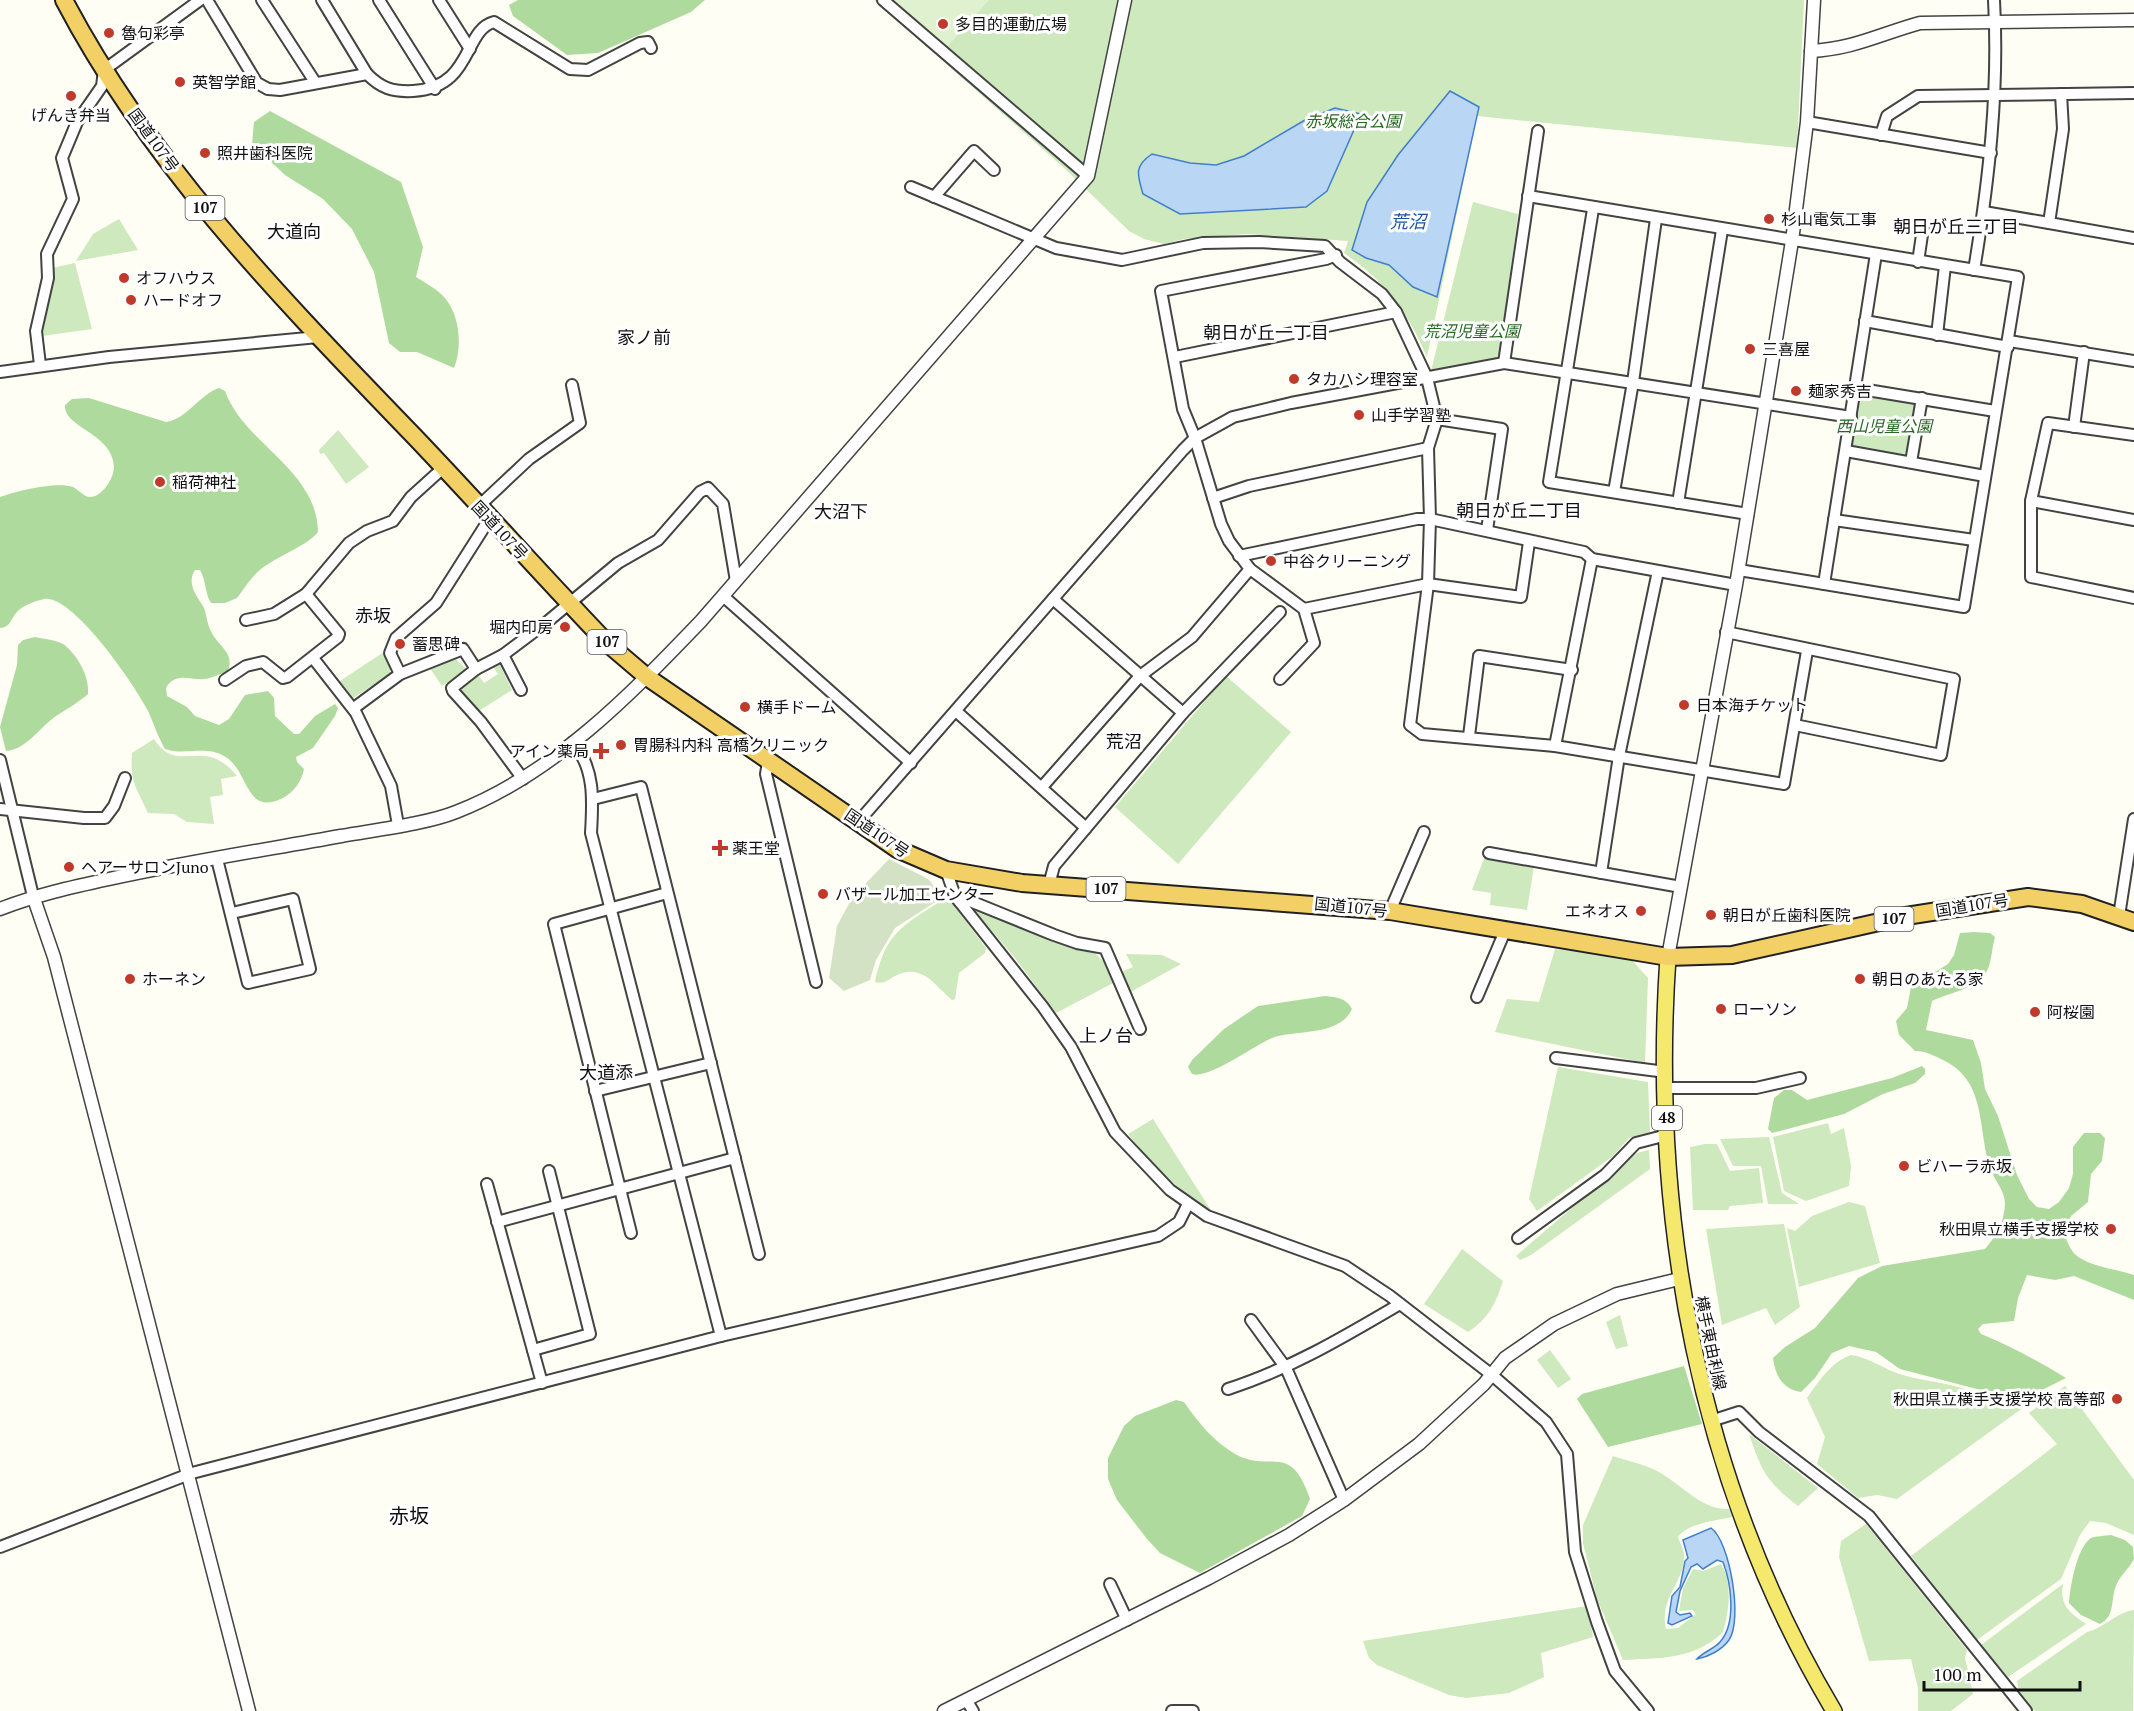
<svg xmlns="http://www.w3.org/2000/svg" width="2134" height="1711" font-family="'PT Serif','Noto Sans JP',serif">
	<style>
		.green { fill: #cde9bd }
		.forest { fill: #afda9d }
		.cemetery { fill: #d3e2c4 }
		.pitch { fill: #e0f1cf }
		.water { fill: #b9d6f5; stroke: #427fcb; stroke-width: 1.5 }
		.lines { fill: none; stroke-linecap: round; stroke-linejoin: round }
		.minor-casing { stroke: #434343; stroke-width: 14 }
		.tertiary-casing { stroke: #434343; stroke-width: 15 }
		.primary-casing { stroke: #212121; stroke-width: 18 }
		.trunk-casing { stroke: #212121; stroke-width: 20 }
		.minor { stroke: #fff; stroke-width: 10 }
		.tertiary { stroke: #fff; stroke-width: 12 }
		.primary { stroke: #f5e96d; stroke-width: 15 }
		.trunk { stroke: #f3d066; stroke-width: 16 }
		.poi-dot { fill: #bf3a2a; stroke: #fff; stroke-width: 2 }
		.labels { text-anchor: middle; stroke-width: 6; stroke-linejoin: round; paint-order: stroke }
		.shield { fill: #fff; stroke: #585858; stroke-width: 1.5 }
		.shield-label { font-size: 15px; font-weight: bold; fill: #101010 }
		.poi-label { font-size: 16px; fill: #101010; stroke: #fff; text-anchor: start }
		.park-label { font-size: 16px; font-style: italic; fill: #256821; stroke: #fff }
		.street-label { font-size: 16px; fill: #101010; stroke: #fff }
		.water-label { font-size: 18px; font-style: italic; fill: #1b52a1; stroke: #fff }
		.neighbourhood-label { font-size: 18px; fill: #101010; stroke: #fff }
		.quarter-label { font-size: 20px; fill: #101010; stroke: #fff }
	</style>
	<rect width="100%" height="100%" fill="#fffef4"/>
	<g class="green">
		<path d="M874 0H1804L1797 148 1477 116 1427 357C1407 311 1386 282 1344 253L1348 241 1247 234 1184 239 1164 244 1144 239 1129 231 1063 167Z"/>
		<polygon points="1473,202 1518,214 1500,353 1495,359 1431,371"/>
		<polygon points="119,219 138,250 76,261 93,234"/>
		<polygon points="75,263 92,329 42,336 52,268"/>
		<polygon points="1862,394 1915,402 1918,407 1910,456 1905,459 1853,451 1849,446 1858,397"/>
		<polygon points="338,430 369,467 346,484 324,453 320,454 319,450"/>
		<polygon points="384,652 390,661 390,674 353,698 340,681"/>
		<polygon points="453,656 467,670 442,686 429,667"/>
		<polygon points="498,661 512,690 477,712 459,690 477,673 484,683 498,674 492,665"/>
		<polygon points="1226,676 1291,732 1178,864 1115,807"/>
		<path d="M154 739C178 777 203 734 237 776L221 779 223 795 210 797 214 824 187 822 174 814 148 813C136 786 130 784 132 753Z"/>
		<polygon points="1485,856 1534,866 1527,910 1490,905 1491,893 1472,890"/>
		<path d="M944 899H949L986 948 985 953 959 973 955 999 952 1000C932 982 920 962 893 977 887 981 883 984 875 982 886 931 903 926 944 899Z"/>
		<polygon points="970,905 1028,928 1049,941 1094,952 1108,966 1115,982 1056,1013 1015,958"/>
		<polygon points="1555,949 1630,958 1648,978 1645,1063 1495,1032 1507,999 1539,1002"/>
		<polygon points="1126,954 1162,955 1181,964 1127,994 1119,973 1133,967"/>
		<polygon points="1558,1067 1648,1082 1650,1132 1629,1138 1613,1156 1537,1211 1529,1199"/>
		<path d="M1153 1119 1212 1212C1178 1190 1152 1165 1128 1134Z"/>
		<polygon points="1828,1123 1831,1134 1844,1128 1851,1166 1849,1186 1806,1201 1784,1191 1773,1137"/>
		<polygon points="1769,1137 1782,1193 1799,1204 1768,1204 1761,1166 1733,1166 1720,1139"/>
		<polygon points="1705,1144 1717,1144 1730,1171 1759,1168 1763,1203 1730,1206 1728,1210 1693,1210 1690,1147"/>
		<polygon points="1649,1150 1650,1169 1531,1255 1520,1260 1516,1256 1630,1158 1637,1153"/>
		<polygon points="1849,1202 1865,1206 1880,1263 1799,1287 1787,1228 1795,1231 1812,1216"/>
		<polygon points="1784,1224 1800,1307 1775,1325 1766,1308 1722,1325 1706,1229"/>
		<path d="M1462 1249 1503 1281C1496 1303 1488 1319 1468 1332L1424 1304Z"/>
		<polygon points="1620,1315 1628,1346 1616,1349 1606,1322"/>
		<polygon points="1550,1350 1571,1379 1558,1388 1537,1360"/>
		<path d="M1851 1355C1867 1357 1879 1366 1894 1372 1915 1380 1937 1381 1958 1387 1994 1397 1996 1404 2035 1399L1897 1499 1877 1495 1858 1498 1817 1464 1825 1437 1807 1398C1819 1381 1831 1362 1851 1355Z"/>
		<polygon points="2065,1386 2134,1480 2134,1535 2106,1523 2090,1521 2080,1535 2061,1579 1977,1640 1911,1556 2057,1444 2029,1413"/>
		<path d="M1749 1434 1818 1488 1798 1506C1766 1481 1762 1472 1749 1434Z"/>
		<path d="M1613 1456C1627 1461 1644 1464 1657 1471 1682 1484 1701 1511 1731 1509L1732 1517C1715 1521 1688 1523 1678 1537 1680 1543 1684 1550 1684 1556 1684 1585 1659 1596 1666 1629L1678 1628 1696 1614 1692 1610 1679 1611 1683 1588 1693 1569 1703 1571 1721 1564C1733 1583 1729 1611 1723 1632 1694 1660 1660 1658 1623 1660L1597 1599 1583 1543V1525Z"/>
		<polygon points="1866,1524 1967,1650 1965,1658 1973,1694 1951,1711 1918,1711 1918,1688 1911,1659 1869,1661 1839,1557 1841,1541"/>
		<path d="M2063 1584C2059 1605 2070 1613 2086 1624L2008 1677 1981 1645Z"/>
		<polygon points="1587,1606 1593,1637 1541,1653 1544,1677 1509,1693 1466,1698 1449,1695 1377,1665 1369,1658 1363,1641"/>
		<path d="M2134 1610 2133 1711H2035L2020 1695 2017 1681 2087 1632C2104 1628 2117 1612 2134 1610Z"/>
	</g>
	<g class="forest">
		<polygon points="518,0 705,0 691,12 598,53 567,55 513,16 509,5"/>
		<path d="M270 111 401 182 423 247 416 277C424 282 433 287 440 293 460 310 463 346 454 368L417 352H400L389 343 374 272 352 229 323 199 285 175 252 144 254 122Z"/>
		<path d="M219 388 225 391C244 444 317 469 318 532 310 544 276 557 261 569 250 578 245 588 237 598L225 603H211C205 594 206 580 200 570H195C186 584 197 596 204 608 207 616 207 624 211 631 218 647 235 652 228 671 220 674 212 678 205 679 191 681 176 671 166 688L167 696 187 707 195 716 219 725 229 719 245 695 268 691 274 698 275 716 294 734H299L315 716 335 704 338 708 335 716 313 748 296 757 297 762 304 769C302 781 293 793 283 798 244 817 250 770 224 756 205 745 185 756 165 749 158 737 154 724 148 711 136 687 73 594 44 599 35 601 21 606 16 613 10 621 10 627 0 628V497C16 491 57 481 73 487 79 490 83 496 89 497 102 498 114 478 114 467 113 433 63 428 65 405L72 399 89 398 166 422C187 419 199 395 219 388Z"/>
		<path d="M35 637C44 639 56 640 63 644 77 654 90 677 88 694 77 704 64 710 52 719 38 730 25 750 6 751L0 727 17 665 18 645 23 640Z"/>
		<path d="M1974 932 1990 933 1995 937C1992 947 1992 957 1989 966 1982 988 1951 992 1932 1001L1926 1030 1973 1040 1981 1063 1985 1089 1998 1116 2017 1175 2029 1199 2037 1207 2049 1209 2059 1202 2069 1188 2073 1174V1147L2084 1133H2100L2105 1138 2102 1161 2091 1174 2088 1202 2071 1216 2064 1235C2067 1240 2069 1247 2073 1252 2084 1266 2117 1269 2134 1275V1300L2074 1276 2055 1280 2027 1275 2018 1298 2014 1321 1983 1324 1978 1329 1981 1334C2011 1346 2038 1361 2066 1378L2034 1394 2000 1395 1900 1369 1876 1352 1849 1346 1832 1353 1815 1378 1801 1392C1783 1389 1775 1376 1773 1358L1785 1347 1815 1328 1858 1278 1882 1266 1985 1249C1997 1235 2004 1223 2005 1204 2005 1191 1995 1181 1991 1170 1977 1132 1988 1083 1945 1061 1935 1056 1926 1051 1915 1051L1899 1035 1896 1021 1907 1008 1912 982 1919 975 1935 972 1948 964 1954 955 1960 933Z"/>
		<path d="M1325 996C1337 997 1346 998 1352 1009 1339 1037 1297 1029 1272 1038 1255 1045 1208 1080 1192 1074L1188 1067 1192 1060 1224 1029 1258 1006Z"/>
		<polygon points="1922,1066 1925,1069 1925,1074 1915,1083 1883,1094 1844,1114 1772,1133 1768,1129 1774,1098 1784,1090 1792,1090 1807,1100 1892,1078"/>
		<polygon points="1684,1366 1702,1424 1608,1447 1577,1399 1582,1394"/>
		<path d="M1176 1400 1184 1402C1198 1422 1213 1441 1235 1454 1271 1474 1290 1440 1310 1499L1302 1516 1200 1573 1160 1553 1147 1539 1117 1500 1108 1479V1458L1124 1426 1135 1416Z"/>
		<path d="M2111 1535 2125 1540 2133 1547 2134 1559C2129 1569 2120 1575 2116 1586 2110 1601 2116 1615 2100 1624L2081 1615 2069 1603C2070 1587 2077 1547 2091 1538 2096 1536 2105 1536 2111 1535Z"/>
	</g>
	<polygon class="cemetery" points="889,859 928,879 943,897 895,928 876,960 870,980 844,991 829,978 837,926 852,898"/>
	<polygon class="pitch" points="892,0 989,0 947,47"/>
	<g class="water">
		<polygon points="1450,91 1479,107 1437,297 1413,287 1389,265 1366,258 1352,250 1367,202 1398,155"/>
		<path d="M1335 108 1361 114 1327 191 1306 207 1180 214 1143 194C1137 174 1134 166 1152 154L1190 163 1216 165 1244 156 1305 120Z"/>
		<path d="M1711 1528C1730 1541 1743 1620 1729 1640 1722 1650 1708 1657 1697 1659 1703 1652 1714 1649 1720 1642 1737 1623 1731 1583 1723 1562L1717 1560 1703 1569 1697 1564 1691 1567 1680 1591 1676 1612 1680 1615 1690 1613 1692 1616 1672 1625 1668 1623 1672 1596 1680 1587 1685 1561 1688 1558 1683 1540Z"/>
	</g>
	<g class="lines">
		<defs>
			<g id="minor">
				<path d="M207 0 257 83 268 89 280 90 367 74C381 88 392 92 413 91 473 88 463 30 494 22L570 69 588 70 640 43 648 42 651 48"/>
				<polyline points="262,0 315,82"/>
				<polyline points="322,0 367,74"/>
				<polyline points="379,0 435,89"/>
				<polyline points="439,0 470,49"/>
				<polyline points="883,0 1088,176"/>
				<polyline points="1807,122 1991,153"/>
				<polyline points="1881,135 1887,116 1918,96 2134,93"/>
				<polyline points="911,187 1056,248 1122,260 1203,243 1259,242 1325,246 1340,262 1382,294 1396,312 1427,378 1437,419 1428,448 1430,519 1428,584 1410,725 1422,734 1555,746 1784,784 1807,651"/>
				<polyline points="1528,196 2018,277 1964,607 1739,570"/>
				<polyline points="934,197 974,151 994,170"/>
				<polyline points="1593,209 1549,482 1748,514"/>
				<polyline points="1984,212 2049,223 2063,129 2061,94"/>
				<polyline points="2049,223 2134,238"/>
				<polyline points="1917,227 1923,228 1918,262"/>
				<path d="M1974 270C1989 180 1999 91 1994 0"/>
				<polyline points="1865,321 2008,347"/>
				<polyline points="1937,335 1945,266"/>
				<polyline points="2009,341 2134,361"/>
				<polyline points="1175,357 1396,312"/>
				<polyline points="1504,363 1538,131"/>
				<polyline points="40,365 36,331 48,278 47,254 73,199 62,158 77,122 102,86 104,70 200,0"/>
				<polyline points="0,372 109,357 318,337"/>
				<polyline points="1855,388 1995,411"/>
				<polyline points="1437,419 1502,429 1487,530"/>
				<polyline points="2074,427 2084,352"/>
				<polyline points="2134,435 2048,423 2031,501 2031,577 2134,598"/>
				<polyline points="1846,451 1985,476"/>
				<polyline points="1911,462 1922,398"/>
				<polyline points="1614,492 1633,382 1656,219"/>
				<polyline points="1213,498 1249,486 1428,448"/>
				<polyline points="2031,501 2134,520"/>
				<polyline points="1678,503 1722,230"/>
				<polyline points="479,506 529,459 580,423 572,385"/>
				<polyline points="1834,520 1974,540"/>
				<polyline points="1239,556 1417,519 1430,519 1584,552 1592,559 1736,585"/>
				<polyline points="1824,584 1876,254"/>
				<polyline points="723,596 911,763"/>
				<polyline points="1053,599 1183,713"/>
				<polyline points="1304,609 1428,584 1521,597 1529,542"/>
				<polyline points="246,620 274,614 306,594 349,543 367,531 393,521 411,497 443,468"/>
				<polyline points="1726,632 1954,679 1941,755 1795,725"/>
				<polyline points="503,655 521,690"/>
				<polyline points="313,658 356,713 391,786 398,825"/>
				<polyline points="476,669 452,688 453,691 481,722 523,779"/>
				<polyline points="400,674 390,653 396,638 436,603 490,518"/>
				<polyline points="1280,679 1314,643 1304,609 1250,569 1229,541 1221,524 1195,438 1183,409 1161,291 1326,259 1336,255"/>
				<polyline points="225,680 246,666 263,662 283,678 287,677 338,637 339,634 306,594"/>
				<polyline points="354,708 400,674 463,649 476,669 503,655 547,622 618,563 658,540 700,492 708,488 723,504 736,581"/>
				<polyline points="957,712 1086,828 1183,713 1280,612"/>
				<polyline points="1469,736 1479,656 1572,670"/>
				<path d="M573 742C595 769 593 800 591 833L721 1336"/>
				<polyline points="1555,746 1592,559"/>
				<polyline points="0,760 33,896"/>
				<polyline points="768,762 766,774 816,982"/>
				<polyline points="1042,787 1140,676 1192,637 1250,569"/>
				<polyline points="593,799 641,787 759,1254"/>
				<polyline points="0,809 84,818 105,818 114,806 125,778"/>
				<polyline points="859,821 1183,450 1195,438 1233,417 1291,403 1504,363 1851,417"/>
				<polyline points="1489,853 1681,887"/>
				<polyline points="217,859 248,983 310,969 293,899 232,913"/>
				<polyline points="946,870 955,896 1043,1007 1071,1047 1115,1132 1170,1190 1207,1216 1345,1266 1390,1296 1492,1375 1546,1422 1567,1454 1575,1552 1597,1622 1615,1671 1648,1711"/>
				<polyline points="1601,873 1619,756 1658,571"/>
				<polyline points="1049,885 1054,866 1086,828"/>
				<polyline points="959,901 970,901 1054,935 1077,943 1105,948 1140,1029"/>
				<polyline points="1390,911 1424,832"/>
				<polyline points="2119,916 2134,819"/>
				<polyline points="1477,997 1505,931"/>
				<polyline points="1556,1058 1666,1072"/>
				<polyline points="1666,1088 1756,1088 1800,1078"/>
				<polyline points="595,1091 711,1063"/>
				<polyline points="487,1184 542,1383"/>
				<polyline points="497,1222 735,1158"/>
				<polyline points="631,1233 554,924 667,893"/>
				<polyline points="1518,1238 1605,1175 1636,1143 1667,1135"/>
				<polyline points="1251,1320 1286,1368 1344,1500"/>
				<polyline points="533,1350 590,1334 549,1171"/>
				<path d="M1228 1389C1290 1369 1344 1337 1400 1304"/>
				<polyline points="1711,1421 1739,1412 1759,1432 1869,1516 2026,1711"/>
				<polyline points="0,1547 192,1473 721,1336 1158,1236 1179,1222 1188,1204"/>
				<polyline points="1110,1584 1127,1620"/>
				<polyline points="967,1701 973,1711"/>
				<polyline points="1172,1711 1193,1711"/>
			</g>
			<g id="tertiary">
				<path d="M1811 51C1853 49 1880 34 1920 23L2134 20"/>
				<polyline points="33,896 54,957 249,1711"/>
				<path d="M0 909C36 895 72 887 109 879 186 862 264 850 341 836 374 830 426 824 456 812 554 774 630 695 701 621L1088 176 1125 0"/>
				<polyline points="1668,957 1736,585 1792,241 1807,122 1814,0"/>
				<polyline points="944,1711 1209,1578 1289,1535 1344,1500 1419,1444 1484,1384 1505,1358 1554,1324 1617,1294 1679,1279"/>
			</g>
			<path id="primary" d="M1668 957C1650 1218 1699 1485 1834 1711"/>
			<path id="trunk" d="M64 0C151 166 283 300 412 434 478 503 541 574 607 643L647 677 897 849 946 870 1022 883 1390 911 1668 957 1732 955 1906 916 2028 897 2082 904 2134 922"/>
		</defs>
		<use href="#minor" class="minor-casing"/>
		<use href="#tertiary" class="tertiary-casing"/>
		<use href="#primary" class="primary-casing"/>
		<use href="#trunk" class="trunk-casing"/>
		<use href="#minor" class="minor"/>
		<use href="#tertiary" class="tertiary"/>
		<use href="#primary" class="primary"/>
		<use href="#trunk" class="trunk"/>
	</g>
	<g class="poi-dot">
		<circle cx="943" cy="24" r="6"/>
		<circle cx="109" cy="33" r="6"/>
		<circle cx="180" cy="82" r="6"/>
		<circle cx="71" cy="96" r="6"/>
		<circle cx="205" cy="153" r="6"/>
		<circle cx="1769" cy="219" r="6"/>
		<circle cx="124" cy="278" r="6"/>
		<circle cx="131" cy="300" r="6"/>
		<circle cx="1750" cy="349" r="6"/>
		<circle cx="1294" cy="379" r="6"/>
		<circle cx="1796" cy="391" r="6"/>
		<circle cx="1359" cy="415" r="6"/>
		<circle cx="160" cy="482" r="6"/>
		<circle cx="1271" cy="561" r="6"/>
		<circle cx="565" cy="627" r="6"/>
		<circle cx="400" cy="644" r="6"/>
		<circle cx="1684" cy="705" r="6"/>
		<circle cx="745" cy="707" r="6"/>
		<circle cx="621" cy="745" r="6"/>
		<path d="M598 742h6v6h6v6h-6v6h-6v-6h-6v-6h6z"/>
		<path d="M717 839h6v6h6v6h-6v6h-6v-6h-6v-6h6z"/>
		<circle cx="69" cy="867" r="6"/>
		<circle cx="823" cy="894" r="6"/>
		<circle cx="1641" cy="911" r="6"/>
		<circle cx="1711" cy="915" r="6"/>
		<circle cx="130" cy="979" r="6"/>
		<circle cx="1860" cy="979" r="6"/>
		<circle cx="1721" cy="1009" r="6"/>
		<circle cx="2035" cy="1012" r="6"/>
		<circle cx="1904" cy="1166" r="6"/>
		<circle cx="2111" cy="1229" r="6"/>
		<circle cx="2117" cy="1399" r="6"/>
	</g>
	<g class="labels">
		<g class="shield">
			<rect x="185.5" y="196" width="39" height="24" rx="4.5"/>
			<rect x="587.5" y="630" width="39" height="24" rx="4.5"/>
			<rect x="1086.5" y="877" width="39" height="24" rx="4.5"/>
			<rect x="1874.5" y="907" width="39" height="24" rx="4.5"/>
			<rect x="1652" y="1106" width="30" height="24" rx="4.5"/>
		</g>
		<g class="shield-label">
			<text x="205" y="213">107</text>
			<text x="607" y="647">107</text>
			<text x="1106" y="894">107</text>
			<text x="1894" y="924">107</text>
			<text x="1667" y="1123">48</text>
		</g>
		<g class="poi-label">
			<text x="955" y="30">多目的運動広場</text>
			<text x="121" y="39">魯句彩亭</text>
			<text x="192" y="88">英智学館</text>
			<text x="71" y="121" text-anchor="middle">げんき弁当</text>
			<text x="217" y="159">照井歯科医院</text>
			<text x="1781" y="225">杉山電気工事</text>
			<text x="136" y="284">オフハウス</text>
			<text x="143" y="306">ハードオフ</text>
			<text x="1762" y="355">三喜屋</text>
			<text x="1306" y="385">タカハシ理容室</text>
			<text x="1808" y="397">麺家秀吉</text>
			<text x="1371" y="421">山手学習塾</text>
			<text x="172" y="488">稲荷神社</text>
			<text x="1283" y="567">中谷クリーニング</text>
			<text x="553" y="633" text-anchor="end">堀内印房</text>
			<text x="412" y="650">蓄思碑</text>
			<text x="1696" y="711">日本海チケット</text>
			<text x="757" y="713">横手ドーム</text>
			<text x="633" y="751">胃腸科内科 高橋クリニック</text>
			<text x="589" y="757" text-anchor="end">アイン薬局</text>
			<text x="732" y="854">薬王堂</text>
			<text x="81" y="873">ヘアーサロンJuno</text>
			<text x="835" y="900">バザール加工センター</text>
			<text x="1629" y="917" text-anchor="end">エネオス</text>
			<text x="1723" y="921">朝日が丘歯科医院</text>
			<text x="142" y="985">ホーネン</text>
			<text x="1872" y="985">朝日のあたる家</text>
			<text x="1733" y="1015">ローソン</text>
			<text x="2047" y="1018">阿桜園</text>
			<text x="1916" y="1172">ビハーラ赤坂</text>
			<text x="2099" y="1235" text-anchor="end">秋田県立横手支援学校</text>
			<text x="2105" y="1405" text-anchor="end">秋田県立横手支援学校 高等部</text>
		</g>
		<g class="park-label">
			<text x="1353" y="127">赤坂総合公園</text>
			<text x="1472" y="337">荒沼児童公園</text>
			<text x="1884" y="432">西山児童公園</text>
		</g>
		<g class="street-label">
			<text transform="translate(154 140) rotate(54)" y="6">国道107号</text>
			<text transform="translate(500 530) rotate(47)" y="6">国道107号</text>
			<text transform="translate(877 833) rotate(34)" y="6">国道107号</text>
			<text transform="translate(1972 905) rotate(-9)" y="6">国道107号</text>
			<text transform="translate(1351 907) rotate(6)" y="6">国道107号</text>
			<text transform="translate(1711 1343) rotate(78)" y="6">横手東由利線</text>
		</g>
		<g class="water-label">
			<text x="1408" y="228">荒沼</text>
		</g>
		<g class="neighbourhood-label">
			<text x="1956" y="233">朝日が丘三丁目</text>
			<text x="294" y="238">大道向</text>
			<text x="1266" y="339">朝日が丘一丁目</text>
			<text x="644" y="344">家ノ前</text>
			<text x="1519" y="517">朝日が丘二丁目</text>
			<text x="841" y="518">大沼下</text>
			<text x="373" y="622">赤坂</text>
			<text x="1124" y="748">荒沼</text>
			<text x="1106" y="1042">上ノ台</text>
			<text x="606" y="1079">大道添</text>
		</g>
		<g class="quarter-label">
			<text x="409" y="1523">赤坂</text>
		</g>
	</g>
	<path d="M1924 1681v9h156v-9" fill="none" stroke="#101010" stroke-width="3"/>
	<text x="1933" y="1681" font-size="18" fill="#101010" stroke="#ffffff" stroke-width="4.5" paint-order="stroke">100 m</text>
</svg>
